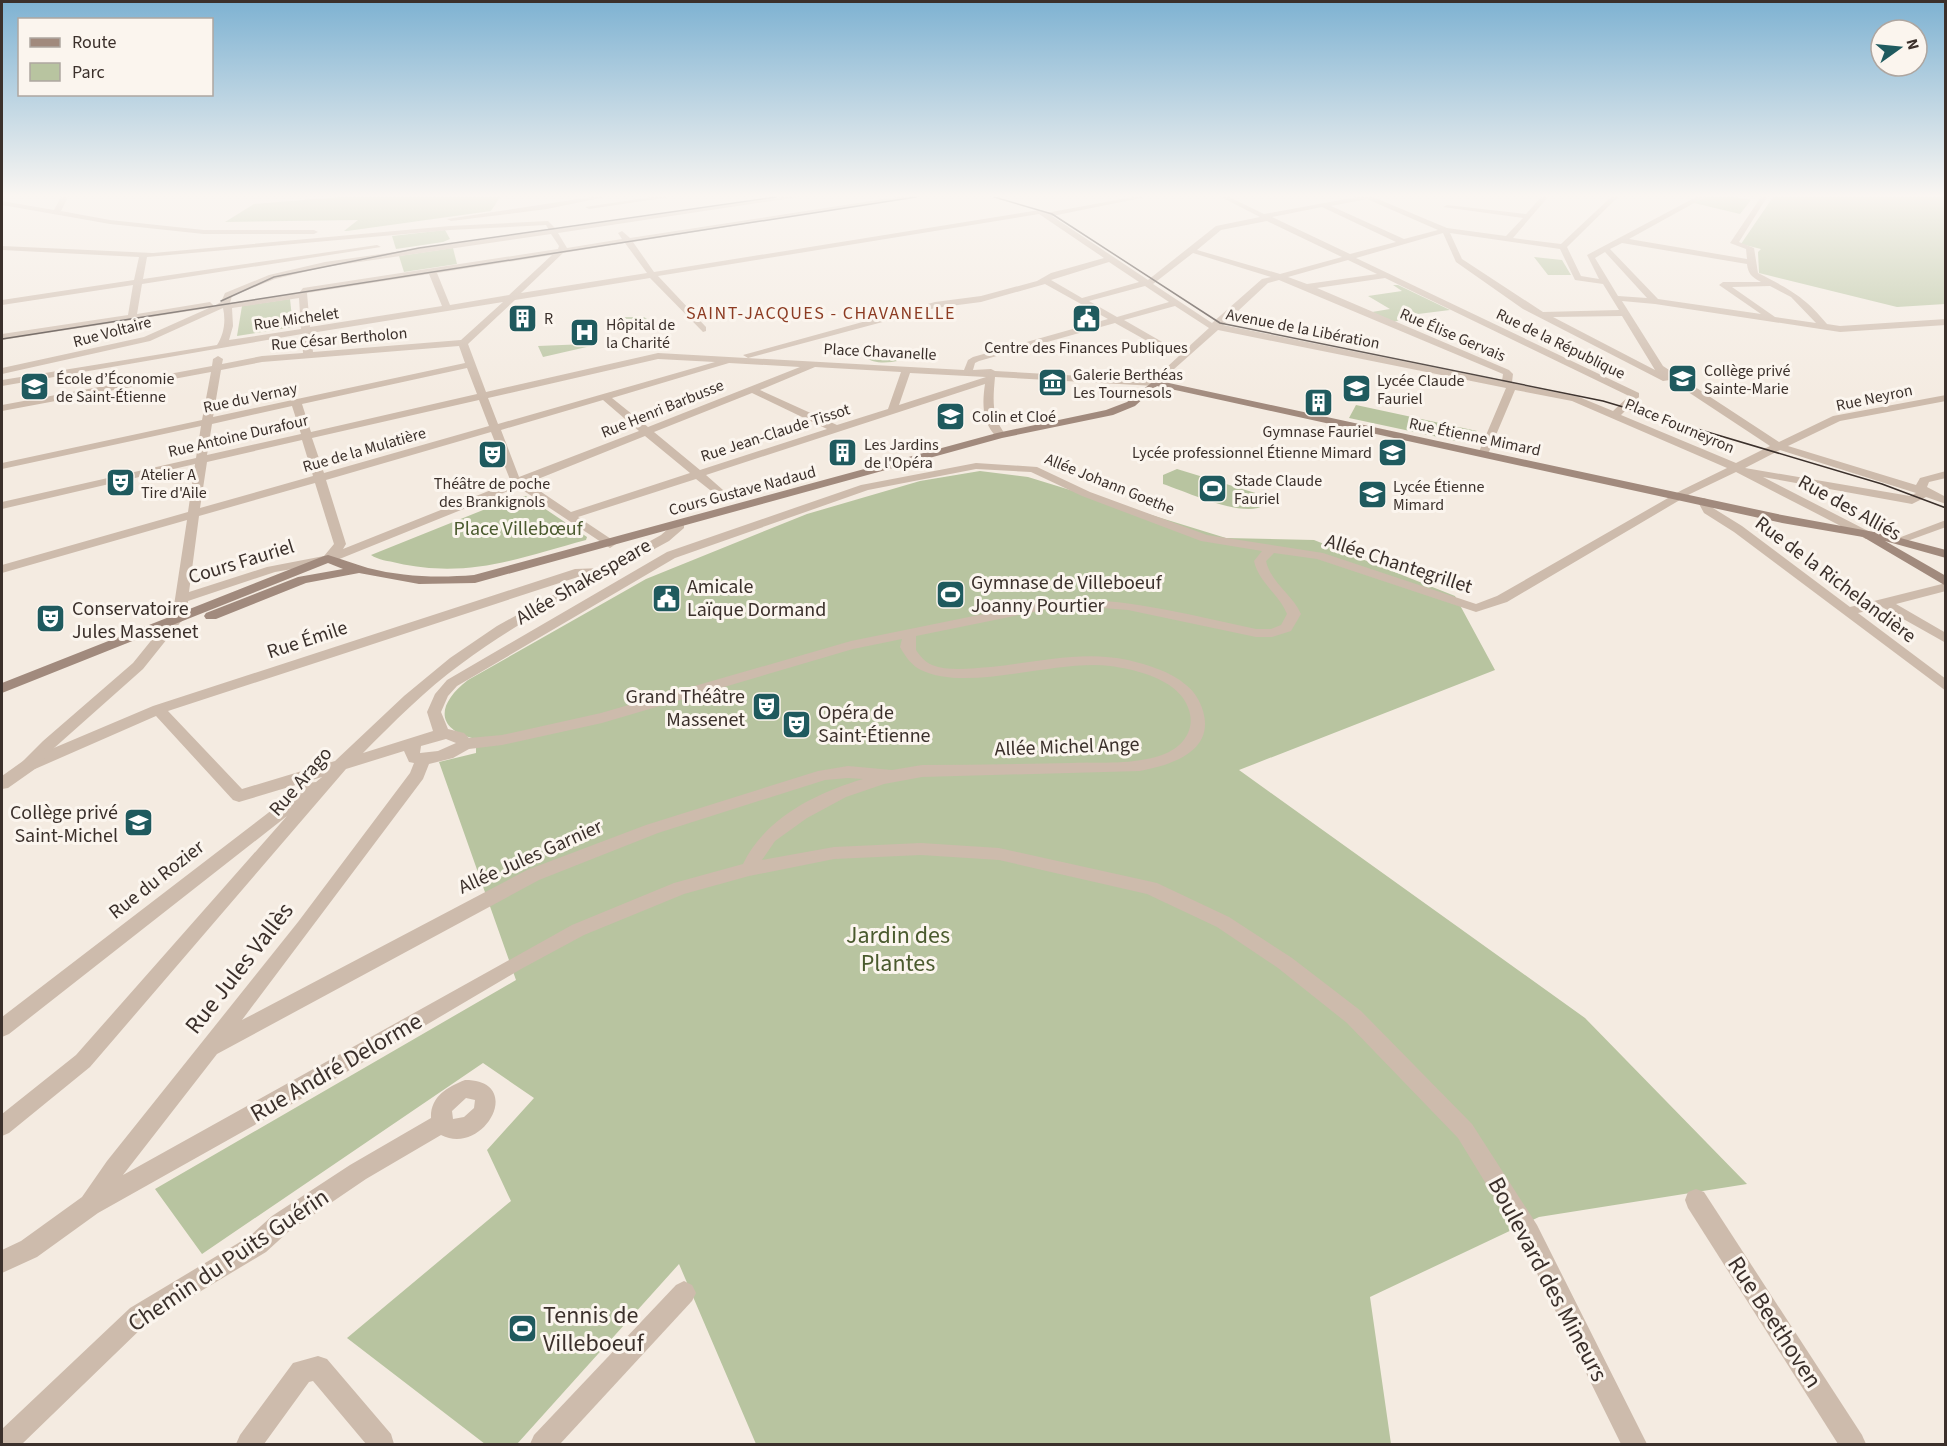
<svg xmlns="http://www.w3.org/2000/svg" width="1947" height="1446" font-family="'Source Sans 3',sans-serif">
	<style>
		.green { fill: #b8c4a0 }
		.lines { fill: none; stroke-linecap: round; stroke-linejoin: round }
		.minor { fill: #cdbbac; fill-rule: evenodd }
		.tertiary { fill: #cdbbac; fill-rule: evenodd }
		.secondary { fill: #a18a7d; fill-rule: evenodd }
		.tram { stroke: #3b302b; stroke-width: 1.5 }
		.labels { text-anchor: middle; stroke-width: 6; stroke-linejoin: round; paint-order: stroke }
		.far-street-label { font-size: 16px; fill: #3b302b; stroke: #fbf5ee }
		.far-poi-label { font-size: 16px; fill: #3b302b; stroke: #fbf5ee; text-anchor: start }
		.far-neighbourhood-label { font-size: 18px; letter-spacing: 1.5px; fill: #8c3b22; stroke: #fbf5ee }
		.street-label { font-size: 20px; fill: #3b302b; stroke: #fbf5ee }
		.park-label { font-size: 20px; fill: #4a5a2e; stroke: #fbf5ee }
		.poi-label { font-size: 20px; fill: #3b302b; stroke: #fbf5ee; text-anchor: start }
		.near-park-label { font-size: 24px; fill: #4a5a2e; stroke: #fbf5ee }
		.near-street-label { font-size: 24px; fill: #3b302b; stroke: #fbf5ee }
		.near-poi-label { font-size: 24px; fill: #3b302b; stroke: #fbf5ee; text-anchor: start }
	</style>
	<rect width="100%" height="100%" fill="#f4ebe1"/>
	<g class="green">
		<polygon points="340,197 500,197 491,211 347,231 344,231 358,220 225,222 254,204"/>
		<polygon points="1706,197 1735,197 1751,200 1740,214 1694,203"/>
		<polygon points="1773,197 1945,197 1945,304 1897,307 1759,273 1758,252 1761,249 1741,244"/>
		<polygon points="445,230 450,239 443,242 396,249 392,236"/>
		<polygon points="453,248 457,264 404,272 399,256"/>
		<polygon points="1534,257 1562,260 1571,275 1548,275"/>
		<polygon points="1393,285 1398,285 1450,310 1418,314 1394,322 1372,312 1390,309 1368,296 1402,291"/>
		<polygon points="290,299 293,327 237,336 242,306"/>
		<polygon points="621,317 644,317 650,321 642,327 615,328"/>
		<polygon points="586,344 591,346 543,357 538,346"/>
		<path d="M902 348 914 357C900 361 877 367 865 357Z"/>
		<polygon points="1356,405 1477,431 1472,442 1466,443 1349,418"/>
		<path d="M1177 469 1262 495 1265 505C1244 519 1187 492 1163 484V475Z"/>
		<path d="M980 471 1028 477 1226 538 1314 540 1455 596 1495 670 1239 770 1585 1018 1747 1184 1539 1217 1370 1297 1391 1444H756L679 1264 517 1444H485L347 1338 511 1201 487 1150 534 1098 483 1063 202 1254 155 1189 516 980 439 762 476 753V739C433 729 438 703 468 680L646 579 767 530 807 514 920 481Z"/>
		<path d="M518 496H526L587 537 586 540C519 558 468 579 397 563 389 561 378 560 371 555Z"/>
	</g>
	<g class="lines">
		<g class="minor">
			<polygon points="61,197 68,197 61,211 110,220 204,230 314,230 318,232 314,234 204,234 110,224 2,205 2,201 54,210"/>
			<polygon points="591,197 605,197 547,209 451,221 447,219"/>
			<polygon points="652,197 670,197 589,209 585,207"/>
			<path d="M781 197H798L558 233 567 248 622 239 618 233 622 231 630 238 897 197H913L633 242 654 272 1040 210 1046 213 1133 197H1146L1052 216 1148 280 1216 226 1260 217 1221 197H1229L1264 214 1357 197H1373L1447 228 1506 236 1523 218 1443 207 1447 205 1526 214 1541 197H1548L1513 238 1561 244 1611 197H1618L1567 247 1581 276 1599 279 1587 255 1696 197H1705L1629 239 1747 259 1746 249 1730 243 1761 197H1767L1739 242 1754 248 1758 273C1789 289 1804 296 1827 324L1840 326 1946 319V325L1840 332 1655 304 1622 301 1663 366 1779 442 1833 416 1946 395V401L1840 421 1788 446 1916 485 1920 478 1946 471V478L1929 482 1927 487 1946 497V504L1926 497 1912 504 1763 477 1870 532V538L1866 539 1736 472 1690 494 1507 602 1476 612 1317 559 1274 553 1266 561C1271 583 1292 594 1301 614L1291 631 1272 637H1256L1128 610 1077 606 1053 608 916 636V650C920 656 925 662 932 665 950 672 973 668 991 667 1037 662 1083 650 1128 660 1148 665 1170 671 1186 685 1195 692 1200 701 1203 711 1215 752 1171 765 1140 771L922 777 884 784 846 797 807 818 775 841 762 860 834 847 921 843 999 848 1157 883 1229 917 1292 958 1361 1011 1472 1124 1537 1225 1647 1444H1621L1521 1241 1458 1138 1347 1023 1278 968 1217 927 1147 894 999 860 921 855 834 859 749 876 684 894 584 935 521 969 299 1100 98 1213 37 1257 2 1273V1250L21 1241 82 1197 107 1161 298 922 410 773 414 763 409 762 404 751 346 769 90 1067 9 1133 2 1136V1114L76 1055 287 816 9 1034 2 1037V1017L307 783 316 782 322 777 239 802 233 800 156 716 35 769H23L21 765 23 761 153 706 575 569 602 568 661 535 676 522H684V528L669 541C599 580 525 616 461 664 425 690 394 722 363 753L433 731 427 712 435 694 447 680 667 552 861 485 976 463 1037 467 1090 492 1207 535 1323 553 1476 604 1497 596 1682 490 1727 468 1572 401 1515 390 1488 454 1479 456 1478 454 1506 388 1218 330 1155 386 995 377C993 400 991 417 1006 435L1005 437H997C982 423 982 404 985 384L706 475 723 490V494H715L696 479 578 517 614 541 616 544 610 548 518 487 332 562 275 572 188 601 187 612 181 622 176 623 169 619 173 612 187 520 2 573V565L188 512 195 464 2 509V502L196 458 201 426 2 469V463L202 420 211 372 2 411V405L212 366 213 359 218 356 223 359 222 364 262 356 303 353 302 334 2 386V380L217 345C224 334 226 321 223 308L150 341 2 374V368L144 337 209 308 2 340V334L128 315 133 285 2 305V300L134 280 139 257 2 250V246L153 253 450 226 548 221 556 229ZM1367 199 1438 230 1404 239 1331 206ZM1322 207 1396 242 1350 254 1272 217ZM1039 214 1104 258 1051 273 1037 281 981 296 935 302 743 355 748 358 935 308 981 302 1045 284 1108 319 973 357 968 360 964 370 658 353 486 392 468 344 515 300 650 278 703 332 706 331V327L658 276ZM1267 221 1342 257 1280 274 1197 250 1221 230ZM546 225 549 230 325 262 269 275 225 293 221 302 214 306 210 302 137 314 142 284 381 247 377 245 143 279 147 257 450 230ZM1443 233 1456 262 1523 309 1663 381 1670 380 1770 446 1736 463 1621 415 1639 397V393L1356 258ZM1450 233 1560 249 1575 280 1603 284 1619 310 1543 312 1462 259ZM551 234 559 246 558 249 303 288 299 293 230 303 232 296 275 279 325 267ZM625 243 647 273 521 293 563 253ZM1622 243 1747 264C1748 274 1752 277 1761 282H1723L1719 285 1761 314 1658 299 1610 249ZM1605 252 1647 298 1618 296 1595 258ZM1193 253 1271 277 1262 279 1212 323 1153 284ZM552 255 509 295 450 305 437 273ZM1348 260 1377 274 1307 284 1288 277ZM1109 262 1139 282 1082 298 1051 280ZM429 274 442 306 310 327 307 293ZM1385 278 1629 396 1613 411 1579 397 1516 384 1512 382 1513 374 1509 370 1317 288ZM1279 280 1503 374 1502 381 1223 325 1268 283ZM1145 286 1169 302 1117 317 1089 301ZM1770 286 1791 297 1816 323 1775 317 1732 287ZM299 298 301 329 229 340 233 326 232 308ZM503 302 461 340 313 352 311 333ZM1175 306 1209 328 1185 350 1164 343 1124 320ZM1622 316 1655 370 1553 317ZM1115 323 1158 347 1180 355 1153 380 995 371 991 369 973 370 975 363 979 361ZM459 346 465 363 213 417 221 370 262 362ZM658 359 715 362 498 424 488 398ZM729 363 800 367 648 427 612 398ZM815 367 901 372 888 409 837 425 760 390ZM467 368 477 394 311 432 302 404ZM910 373 986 377 899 405ZM752 393 827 429 700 470 654 432ZM479 400 489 426 324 473 312 438ZM603 400 639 431 519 477 501 430ZM292 406 301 434 207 455 212 424ZM491 432 511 482 343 549 346 544 326 480ZM645 436 690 473 571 512 528 483ZM302 440 313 476 200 508 207 462ZM1780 450 1916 493 1910 496 1745 468ZM976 469 1031 472 1082 496 1201 541 1262 551 1254 561C1259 583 1279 594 1287 614L1281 625 1271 629H1256C1189 615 1122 596 1053 600L851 641 601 713 502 735 469 738 464 733 448 729 441 712 448 696 457 686 675 558 868 490ZM315 483 334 544 324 556 267 567 189 592 199 516ZM589 575 497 626 450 658 404 696 335 761 242 789 168 711 581 576ZM902 639 900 647C905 656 912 666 921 670 968 693 1056 659 1110 666 1133 669 1168 677 1183 698 1200 723 1187 746 1162 755 1133 765 1101 762 1072 763 1022 764 972 765 922 765L892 770 848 766 818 771 646 825 527 870 242 1020 423 779 429 764 453 758 469 749 502 745 602 723 853 649ZM446 739 456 743 438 751 420 753 421 746ZM848 778 863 779C816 793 765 818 743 864L674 883 572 925 123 1175 217 1054 539 880 658 833 825 780Z"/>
			<polygon points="1704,498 1708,500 1713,508 1742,526 1850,607 1946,583 1946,591 1896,604 1946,633 1946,643 1882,607 1858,613 1946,679 1946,691 1734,532 1704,513 1698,502"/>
			<polygon points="1946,520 1946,527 1899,544 1893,540"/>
			<path d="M465 1080C526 1080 484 1157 441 1135L366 1179 288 1232 266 1252 146 1324 22 1444H2V1429L130 1308 250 1236 272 1216 350 1165 431 1118C430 1097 447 1087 465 1080ZM466 1098 475 1100 474 1108 464 1117 453 1119 452 1111Z"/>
			<polygon points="1696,1189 1704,1192 1862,1435 1866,1444 1838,1444 1688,1208 1685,1200 1688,1192"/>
			<polygon points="684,1281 692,1285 696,1293 692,1301 560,1444 530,1444 534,1435 676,1285"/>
			<polygon points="318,1356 327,1359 391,1434 394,1444 366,1444 313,1381 309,1382 264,1444 236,1444 240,1435 293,1363"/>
		</g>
		<polygon class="tertiary" points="176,615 183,619 143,669 53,749 35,769 8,788 2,789 2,776 23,761 43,741 133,663 171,616"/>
		<path class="secondary" d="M1155 380 1782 515 1885 534 1946 550V558L1885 541 1946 576V586L1863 537 1782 523 1157 386 1135 406 1113 415 1002 438 475 583 419 584 359 573 306 583 216 619H206L204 616 206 613 298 577 343 569 328 563 2 693V683L324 556 328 555C342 559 354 564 368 568 403 577 439 578 474 575L997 433 1106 410 1127 402Z"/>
		<g class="tram">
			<polyline points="994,197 1052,214 1220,323 1603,401 1882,484 1946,508"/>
			<polyline points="221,301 274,277 419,248 776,197"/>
			<polyline points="2,339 916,197"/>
		</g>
	</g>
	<linearGradient id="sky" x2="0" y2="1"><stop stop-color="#7eb2d2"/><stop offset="0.49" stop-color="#faf6f2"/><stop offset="1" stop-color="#faf6f2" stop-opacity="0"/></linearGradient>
	<rect width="1947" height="399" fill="url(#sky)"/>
	<defs>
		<symbol id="building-square" viewBox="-11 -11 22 22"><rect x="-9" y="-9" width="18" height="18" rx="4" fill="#1f5a5e" stroke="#fbf5ee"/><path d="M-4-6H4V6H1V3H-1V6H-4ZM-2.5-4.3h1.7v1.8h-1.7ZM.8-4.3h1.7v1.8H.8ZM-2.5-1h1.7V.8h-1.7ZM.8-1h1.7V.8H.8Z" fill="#fff"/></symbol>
		<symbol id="civic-square" viewBox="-11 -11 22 22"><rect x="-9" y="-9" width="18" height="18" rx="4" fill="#1f5a5e" stroke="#fbf5ee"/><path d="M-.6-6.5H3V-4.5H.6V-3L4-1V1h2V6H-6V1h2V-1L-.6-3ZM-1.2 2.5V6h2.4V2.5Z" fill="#fff"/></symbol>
		<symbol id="hospital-square" viewBox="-11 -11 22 22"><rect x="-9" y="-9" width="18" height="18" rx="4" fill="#1f5a5e" stroke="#fbf5ee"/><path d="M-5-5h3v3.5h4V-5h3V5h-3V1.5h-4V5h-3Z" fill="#fff"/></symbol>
		<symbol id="school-square" viewBox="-11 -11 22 22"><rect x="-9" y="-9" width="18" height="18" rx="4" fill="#1f5a5e" stroke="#fbf5ee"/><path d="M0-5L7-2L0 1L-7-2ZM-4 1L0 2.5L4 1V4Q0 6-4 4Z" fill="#fff"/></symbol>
		<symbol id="museum-square" viewBox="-11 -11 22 22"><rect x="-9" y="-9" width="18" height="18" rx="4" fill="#1f5a5e" stroke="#fbf5ee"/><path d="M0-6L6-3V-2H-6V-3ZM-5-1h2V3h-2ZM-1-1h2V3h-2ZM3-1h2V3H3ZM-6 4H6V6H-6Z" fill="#fff"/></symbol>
		<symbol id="university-square" viewBox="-11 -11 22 22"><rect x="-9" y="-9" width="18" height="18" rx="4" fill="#1f5a5e" stroke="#fbf5ee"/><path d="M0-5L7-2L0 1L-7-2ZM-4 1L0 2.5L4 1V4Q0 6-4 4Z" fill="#fff"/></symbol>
		<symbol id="theatre-square" viewBox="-11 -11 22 22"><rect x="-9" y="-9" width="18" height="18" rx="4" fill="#1f5a5e" stroke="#fbf5ee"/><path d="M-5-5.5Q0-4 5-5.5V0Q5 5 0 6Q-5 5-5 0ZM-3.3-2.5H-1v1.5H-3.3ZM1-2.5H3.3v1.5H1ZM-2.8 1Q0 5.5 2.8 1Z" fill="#fff"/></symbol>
		<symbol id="stadium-square" viewBox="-11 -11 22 22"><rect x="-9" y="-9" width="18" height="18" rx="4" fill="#1f5a5e" stroke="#fbf5ee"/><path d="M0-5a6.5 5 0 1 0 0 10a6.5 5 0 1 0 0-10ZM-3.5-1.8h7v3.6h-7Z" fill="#fff"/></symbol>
	</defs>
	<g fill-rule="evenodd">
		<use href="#building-square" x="506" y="302" width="33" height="33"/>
		<use href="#civic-square" x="1070" y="302" width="33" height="33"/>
		<use href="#hospital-square" x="568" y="316" width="33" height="33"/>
		<use href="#school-square" x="1666" y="362" width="33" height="33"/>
		<use href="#museum-square" x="1036" y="366" width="33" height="33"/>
		<use href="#university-square" x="18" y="370" width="33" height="33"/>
		<use href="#school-square" x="1340" y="372" width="33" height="33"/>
		<use href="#building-square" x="1302" y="386" width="33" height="33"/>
		<use href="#school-square" x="934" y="400" width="33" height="33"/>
		<use href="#school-square" x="1376" y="436" width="33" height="33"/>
		<use href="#building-square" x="826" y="436" width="33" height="33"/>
		<use href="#theatre-square" x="476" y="438" width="33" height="33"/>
		<use href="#theatre-square" x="104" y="466" width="33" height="33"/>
		<use href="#stadium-square" x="1196" y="472" width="33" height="33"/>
		<use href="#school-square" x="1356" y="478" width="33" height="33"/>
		<use href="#stadium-square" x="934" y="578" width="33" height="33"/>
		<use href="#civic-square" x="650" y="582" width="33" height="33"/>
		<use href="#theatre-square" x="34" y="602" width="33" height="33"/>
		<use href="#theatre-square" x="750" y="690" width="33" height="33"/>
		<use href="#theatre-square" x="780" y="708" width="33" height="33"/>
		<use href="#school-square" x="122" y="806" width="33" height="33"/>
		<use href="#stadium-square" x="506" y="1312" width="33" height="33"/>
	</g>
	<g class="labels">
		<g class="far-street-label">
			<text transform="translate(296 318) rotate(-8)" y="6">Rue Michelet</text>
			<text transform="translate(1303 328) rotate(11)" y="6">Avenue de la Libération</text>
			<text transform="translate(112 331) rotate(-15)" y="6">Rue Voltaire</text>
			<text transform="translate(1453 334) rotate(23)" y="6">Rue Élise Gervais</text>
			<text transform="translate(339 338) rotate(-5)" y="6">Rue César Bertholon</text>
			<text transform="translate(1561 343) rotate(26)" y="6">Rue de la République</text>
			<text transform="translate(880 351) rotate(3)" y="6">Place Chavanelle</text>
			<text transform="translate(250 397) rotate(-12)" y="6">Rue du Vernay</text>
			<text transform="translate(1874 397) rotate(-12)" y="6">Rue Neyron</text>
			<text transform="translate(662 408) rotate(-22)" y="6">Rue Henri Barbusse</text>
			<text transform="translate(1680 425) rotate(23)" y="6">Place Fourneyron</text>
			<text transform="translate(775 432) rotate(-18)" y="6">Rue Jean-Claude Tissot</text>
			<text transform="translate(238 435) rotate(-13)" y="6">Rue Antoine Durafour</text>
			<text transform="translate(1475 436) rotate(12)" y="6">Rue Étienne Mimard</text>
			<text transform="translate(364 449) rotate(-16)" y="6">Rue de la Mulatière</text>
			<text transform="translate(1110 483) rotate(22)" y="6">Allée Johann Goethe</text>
			<text transform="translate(742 490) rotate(-15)" y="6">Cours Gustave Nadaud</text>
		</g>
		<g class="far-poi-label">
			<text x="544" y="324">R</text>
			<text x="606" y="330">Hôpital de<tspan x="606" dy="18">la Charité</tspan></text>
			<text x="1086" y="353" text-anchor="middle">Centre des Finances Publiques</text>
			<text x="1704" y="376">Collège privé<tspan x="1704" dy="18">Sainte-Marie</tspan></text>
			<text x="1073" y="380">Galerie Berthéas<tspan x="1073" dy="18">Les Tournesols</tspan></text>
			<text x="56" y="384">École d’Économie<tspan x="56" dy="18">de Saint-Étienne</tspan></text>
			<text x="1377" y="386">Lycée Claude<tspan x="1377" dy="18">Fauriel</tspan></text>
			<text x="972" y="422">Colin et Cloé</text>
			<text x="1318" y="437" text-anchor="middle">Gymnase Fauriel</text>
			<text x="864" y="450">Les Jardins<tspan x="864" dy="18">de l'Opéra</tspan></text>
			<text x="1372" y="458" text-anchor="end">Lycée professionnel Étienne Mimard</text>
			<text x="141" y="480">Atelier A<tspan x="141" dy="18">Tire d'Aile</tspan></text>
			<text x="1234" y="486">Stade Claude<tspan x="1234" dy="18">Fauriel</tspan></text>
			<text x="492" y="489" text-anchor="middle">Théâtre de poche<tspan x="492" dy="18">des Brankignols</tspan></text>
			<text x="1393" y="492">Lycée Étienne<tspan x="1393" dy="18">Mimard</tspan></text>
		</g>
		<g class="far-neighbourhood-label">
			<text x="821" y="319">SAINT-JACQUES - CHAVANELLE</text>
		</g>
		<g class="street-label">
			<text transform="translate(1850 507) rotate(29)" y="7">Rue des Alliés</text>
			<text transform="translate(241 561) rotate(-17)" y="7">Cours Fauriel</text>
			<text transform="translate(1399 563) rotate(18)" y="7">Allée Chantegrillet</text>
			<text transform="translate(1836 579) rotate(37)" y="7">Rue de la Richelandière</text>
			<text transform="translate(583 581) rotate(-30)" y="7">Allée Shakespeare</text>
			<text transform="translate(307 639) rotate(-18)" y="7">Rue Émile</text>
			<text transform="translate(1067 746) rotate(-2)" y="7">Allée Michel Ange</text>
			<text transform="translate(300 781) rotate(-49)" y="7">Rue Arago</text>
			<text transform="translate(530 856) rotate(-24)" y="7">Allée Jules Garnier</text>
			<text transform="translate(156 879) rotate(-38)" y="7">Rue du Rozier</text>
		</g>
		<g class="park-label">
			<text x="518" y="535">Place Villebœuf</text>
		</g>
		<g class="poi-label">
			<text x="971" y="589">Gymnase de Villeboeuf<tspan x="971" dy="23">Joanny Pourtier</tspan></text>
			<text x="687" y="593">Amicale<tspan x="687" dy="23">Laïque Dormand</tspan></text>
			<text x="72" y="615">Conservatoire<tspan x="72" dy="23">Jules Massenet</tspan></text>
			<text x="745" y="703" text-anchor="end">Grand Théâtre<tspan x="745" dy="23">Massenet</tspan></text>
			<text x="818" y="719">Opéra de<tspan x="818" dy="23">Saint-Étienne</tspan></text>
			<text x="118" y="819" text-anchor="end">Collège privé<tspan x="118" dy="23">Saint-Michel</tspan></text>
		</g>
		<g class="near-park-label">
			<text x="898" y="943">Jardin des<tspan x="898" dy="28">Plantes</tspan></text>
		</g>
		<g class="near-street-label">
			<text transform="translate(239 968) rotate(-52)" y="8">Rue Jules Vallès</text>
			<text transform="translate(336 1067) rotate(-30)" y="8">Rue André Delorme</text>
			<text transform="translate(228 1260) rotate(-34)" y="8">Chemin du Puits Guérin</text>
			<text transform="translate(1548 1279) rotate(62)" y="8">Boulevard des Mineurs</text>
			<text transform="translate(1775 1322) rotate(57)" y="8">Rue Beethoven</text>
		</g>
		<g class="near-poi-label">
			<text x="543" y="1323">Tennis de<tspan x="543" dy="28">Villeboeuf</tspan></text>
		</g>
	</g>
	<rect width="1947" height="1446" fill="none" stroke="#3b302b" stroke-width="6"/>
	<rect x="18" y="18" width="195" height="78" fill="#fbf5ee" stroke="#aea6a0" stroke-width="1.5"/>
	<rect x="30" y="38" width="30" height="9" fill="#a18a7d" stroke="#aea6a0" stroke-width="1.5"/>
	<text x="72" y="48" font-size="18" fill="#3b302b">Route</text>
	<rect x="30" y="63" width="30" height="18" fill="#b8c4a0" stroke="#aea6a0" stroke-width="1.5"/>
	<text x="72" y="78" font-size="18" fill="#3b302b">Parc</text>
	<g transform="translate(1899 48) rotate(75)"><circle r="28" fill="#fbf5ee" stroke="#aea6a0" stroke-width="1.5"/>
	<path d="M0-4.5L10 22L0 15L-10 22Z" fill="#1f5a5e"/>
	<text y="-9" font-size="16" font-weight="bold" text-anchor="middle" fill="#3b302b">N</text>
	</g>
</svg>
